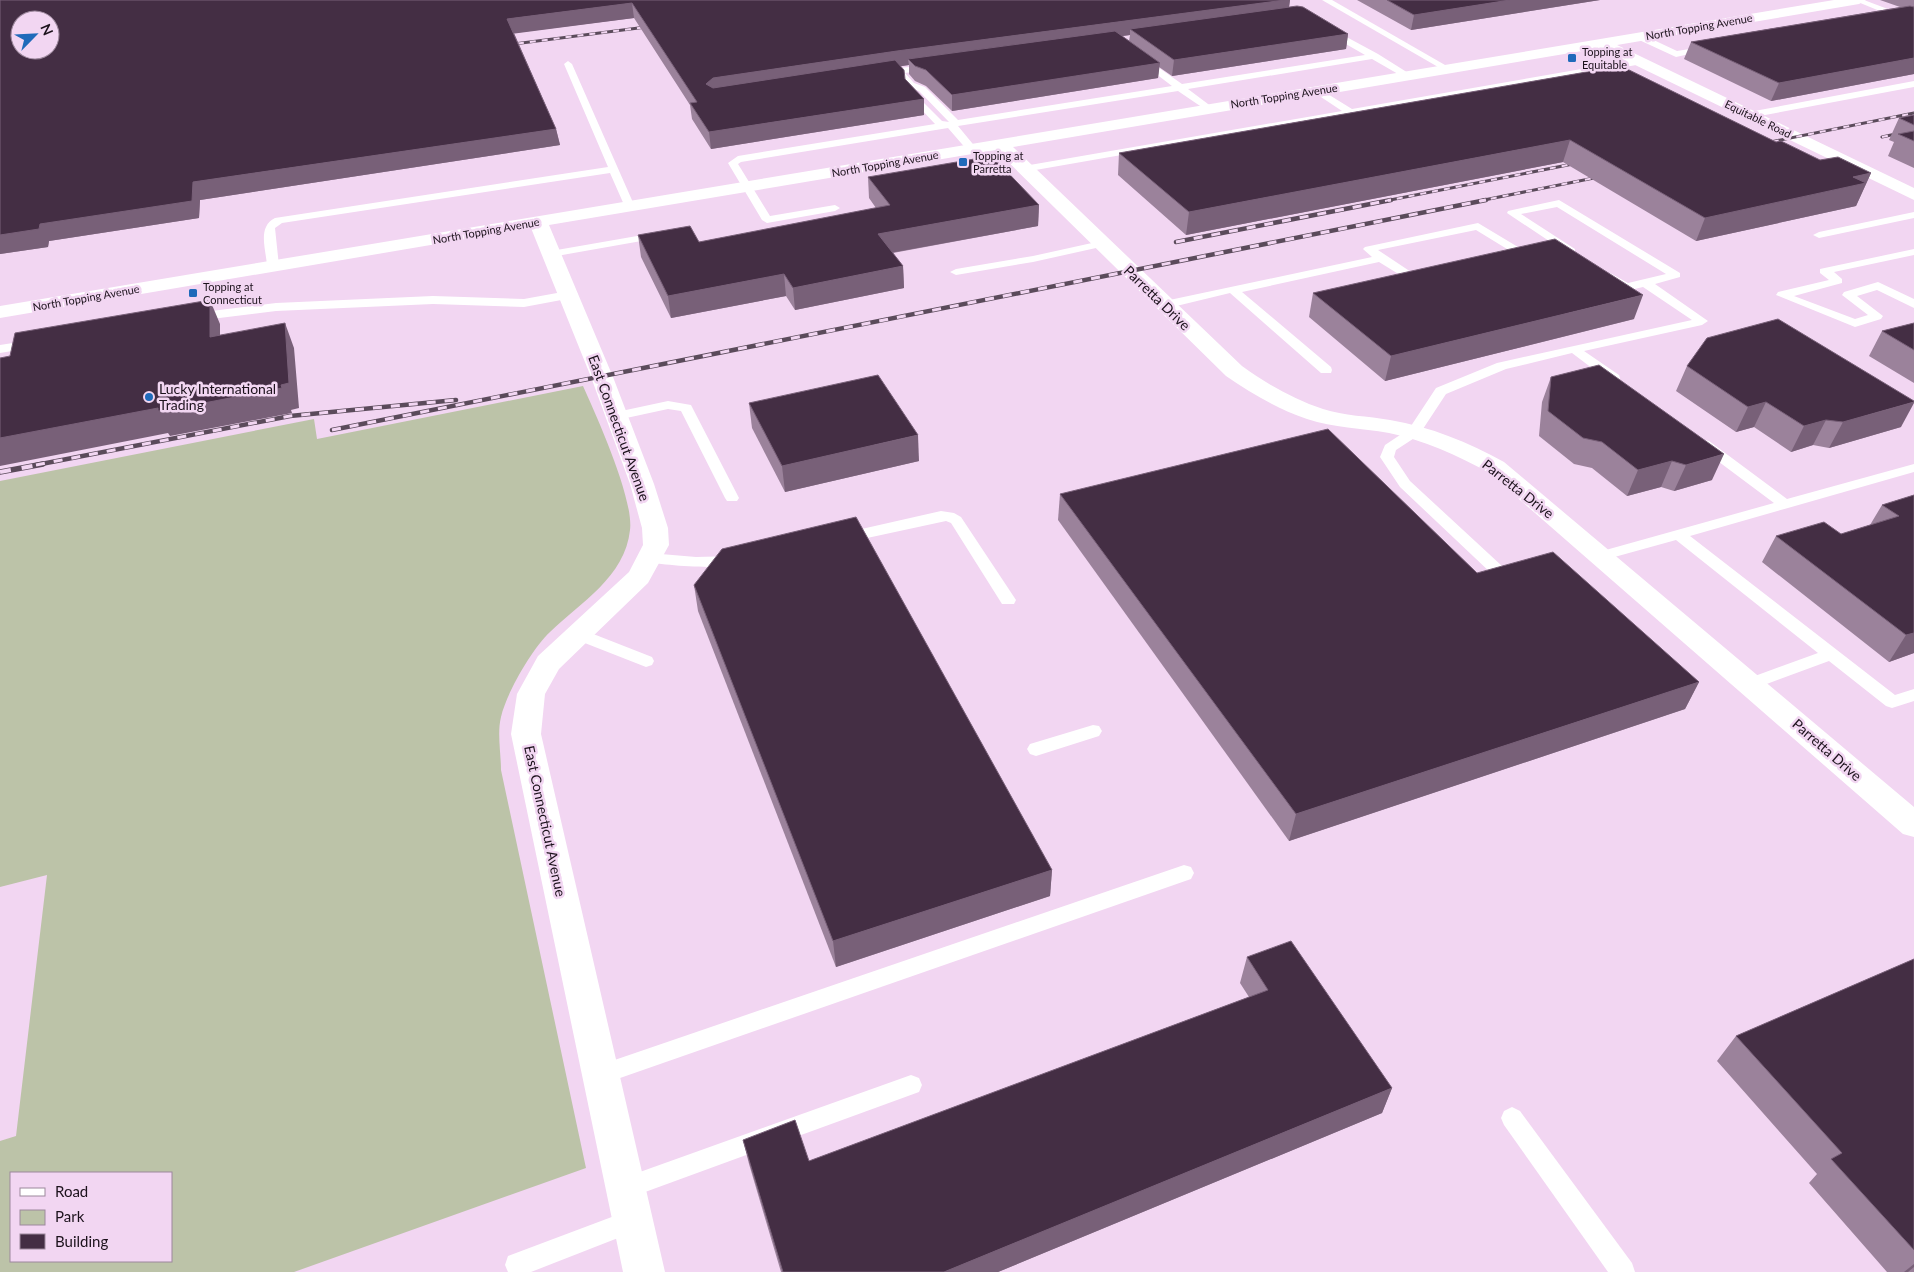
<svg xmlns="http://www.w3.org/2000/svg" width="1914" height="1272" font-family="Lato,sans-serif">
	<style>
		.green { fill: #bcc3a8; fill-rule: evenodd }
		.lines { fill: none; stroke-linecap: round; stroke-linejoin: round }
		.lane { fill: #fff; fill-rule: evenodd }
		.street { fill: #fff; fill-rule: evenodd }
		.rail-far2-casing { stroke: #5b4b5b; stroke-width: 3 }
		.rail-far1-casing { stroke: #5b4b5b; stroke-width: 4.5 }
		.rail-casing { stroke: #5b4b5b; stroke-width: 5.5 }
		.rail-far2 { stroke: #f2d6f2; stroke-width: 2; stroke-dasharray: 6; stroke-linecap: butt }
		.rail-far1 { stroke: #f2d6f2; stroke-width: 3; stroke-dasharray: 9; stroke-linecap: butt }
		.rail { stroke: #f2d6f2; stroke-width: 4; stroke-dasharray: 11; stroke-linecap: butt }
		.wall { fill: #9b829b; fill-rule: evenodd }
		.shaded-wall { fill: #786078 }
		.building { fill: #442e44; stroke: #786078; fill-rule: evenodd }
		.poi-dot { fill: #1f6aba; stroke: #f2d6f2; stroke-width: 2 }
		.labels { text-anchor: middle; stroke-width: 5; stroke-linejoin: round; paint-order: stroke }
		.far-street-label { font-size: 11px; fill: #1c121c; stroke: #f2d6f2 }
		.far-poi-label { font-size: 11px; fill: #1c121c; stroke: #f2d6f2; text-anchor: start }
		.street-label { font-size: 14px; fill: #1c121c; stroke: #f2d6f2 }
		.poi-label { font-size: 14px; fill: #1c121c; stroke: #f2d6f2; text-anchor: start }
	</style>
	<rect width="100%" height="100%" fill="#f2d6f2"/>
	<path class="green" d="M583 386C597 417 634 499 630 530 625 577 581 602 550 632 532 649 507 692 501 717 497 733 501 754 501 770L586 1168 294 1272H0V1141L16 1136 47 875 0 887V481L314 419 317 439ZM11 1173H171V1261H11Z"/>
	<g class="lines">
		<g class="lane">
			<polygon points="1322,0 1332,0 1452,69 1445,71"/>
			<polygon points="1853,0 1864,0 1914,19 1914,25"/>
			<polygon points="1328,27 1378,54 1413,76 1405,78 1372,59 1188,89 1212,107 1212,111 1209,112 1178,91 958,126 977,149 972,152 968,151 948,128 741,162 738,164 770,216 835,205 840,208 835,211 767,223 762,220 728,163 738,156 935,124 907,94 907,90 910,89 942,121 949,122 919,91 908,87 894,71 898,68 933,65 933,69 905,73 914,83 925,87 958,120 1172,86 1139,61 1139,57 1142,56 1182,84 1365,55 1325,32 1325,28"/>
			<polygon points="1637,35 1643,35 1677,51 1708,46 1712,49 1676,57 1637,39"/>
			<polygon points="1639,59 1643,62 1642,64 1024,172 1019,169 1024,166 1342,111 1315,93 1313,91 1318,88 1352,109"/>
			<path d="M568 61 572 64 635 207 634 209H626L625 207 610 173 282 223 275 228 279 266 273 269 267 266C266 249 257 227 275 218L608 167 564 64Z"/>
			<polygon points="1914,81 1914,87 1749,118 1744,115 1749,112"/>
			<polygon points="1559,200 1680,273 1680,277 1655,284 1708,321 1702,325 1584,351 1619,375 1620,378 1619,381 1609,381 1572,353 1506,369 1446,394 1419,435 1396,450 1394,457 1410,481 1502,566 1505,570 1502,574 1492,574 1400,487 1380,457 1385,445 1409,429 1436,388 1497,363 1692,320 1643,287 1626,291 1606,278 1606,274 1610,273 1628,283 1666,274 1557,207 1521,214 1575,249 1575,253 1567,253 1507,213 1508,211"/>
			<polygon points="1914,212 1914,218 1819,238 1813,235 1819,232"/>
			<polygon points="1478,223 1523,250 1517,253 1495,256 1495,252 1507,249 1476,230 1378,250 1411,272 1428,271 1428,275 1405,278 1379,262 1242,292 1331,367 1332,370 1331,373 1321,373 1230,293 1164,309 1158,305 1160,302 1372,257 1363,249 1365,247"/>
			<polygon points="660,232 664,233 664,237 551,257 545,254 551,251"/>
			<polygon points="1101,241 1105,242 1105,246 1033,262 956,275 950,272 956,269 1033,256"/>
			<polygon points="1914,249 1914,255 1834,272 1842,279 1842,283 1794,296 1855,319 1868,315 1842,295 1844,292 1878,282 1914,299 1914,308 1877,290 1857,296 1883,316 1881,319 1855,327 1776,295 1778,292 1829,280 1820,273 1820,269"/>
			<polygon points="568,291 572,292 572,298 524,307 433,304 276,311 195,321 189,317 195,313 276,303 433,296 524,299"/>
			<polygon points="32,340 38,344 36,347 0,353 0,345"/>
			<polygon points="668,401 691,405 739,498 737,501 727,501 725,498 681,411 668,409 617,420 610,416 612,413"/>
			<polygon points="1704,440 1709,441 1787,499 1914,464 1914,472 1690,536 1895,695 1914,689 1914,701 1892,708 1886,706 1829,661 1756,688 1744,688 1742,684 1744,680 1818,653 1676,540 1600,561 1595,559 1592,556 1595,553 1774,503 1699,447 1697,444"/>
			<polygon points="941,511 954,513 961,517 1016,600 1014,604 1002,604 951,523 946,521 844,543 837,538 844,533"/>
			<path d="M649 553 696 557 734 556 742 561C734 572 658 565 644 561L641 558 644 555Z"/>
			<polygon points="578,628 652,657 654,661 652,665 646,667 572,638 570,634 572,630"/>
			<polygon points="1093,725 1099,726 1102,731 1099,736 1036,756 1030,754 1027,749 1030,744"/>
			<polygon points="1184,865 1191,867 1194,873 1191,879 600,1085 592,1082 589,1075 592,1068 600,1065"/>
			<polygon points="911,1075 919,1078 922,1085 919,1092 626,1199 618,1196 614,1188 618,1180 626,1177"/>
			<polygon points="1512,1107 1520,1111 1632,1263 1635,1272 1608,1272 1504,1125 1501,1118 1504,1111"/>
			<polygon points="633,1209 641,1213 645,1221 641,1229 531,1272 508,1272 505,1265 508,1256"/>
		</g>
		<path class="street" d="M1834 0H1866L1859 4 1617 45 1914 188V200L1600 48 1013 147 1242 366C1267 384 1293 399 1323 409 1344 416 1368 416 1390 420 1431 427 1468 442 1504 462L1914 807V837L1903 834 1488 472C1456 455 1424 440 1389 433 1361 428 1334 428 1307 419 1277 409 1251 393 1226 376L996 150 549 225 613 377 654 484 668 528 669 545 648 583 559 669 545 694 541 734 665 1272H623L511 734 517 694 538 656 629 572 643 545 642 528 630 484 591 377 531 228 0 318V306Z"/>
		<defs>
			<g id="rail-far2">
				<polyline points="506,45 654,26"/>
				<polyline points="1882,137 1914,130"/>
				<polyline points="1761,144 1914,113"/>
				<polyline points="1385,201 1583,162"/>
				<polyline points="1479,201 1604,176"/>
			</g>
			<g id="rail-far1">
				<polyline points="1176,242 1391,200"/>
				<polyline points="332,430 1486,200"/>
				<polyline points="36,465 290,416 456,400"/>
			</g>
			<polyline id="rail" points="0,472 43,464"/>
		</defs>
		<use href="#rail-far2" class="rail-far2-casing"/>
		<use href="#rail-far1" class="rail-far1-casing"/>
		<use href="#rail" class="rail-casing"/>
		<use href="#rail-far2" class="rail-far2"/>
		<use href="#rail-far1" class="rail-far1"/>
		<use href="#rail" class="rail"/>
	</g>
	<g class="wall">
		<path d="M0 0H1290L1289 7 1348 34 1346 49 1172 76 1159 67 1158 78 952 111 926 86 915 81 909 74V65L900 66 905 79 924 99V115L711 149 692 119 690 105 634 18 514 33 556 129 560 145 200 200 199 218 49 241 48 247 0 254ZM1130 35 1129 41 1122 36Z"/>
		<polygon points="1357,0 1600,0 1411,30"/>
		<polygon points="1880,0 1914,0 1914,74 1771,101 1684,59 1691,42 1900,7"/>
		<polygon points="1621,66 1776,142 1820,160 1871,173 1856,206 1696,241 1563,162 1186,235 1118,175 1119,153"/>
		<polygon points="1914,115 1914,168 1888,156 1894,142 1889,140 1899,118"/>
		<polygon points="868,177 1039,205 1038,226 893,253 903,266 904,288 795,310 786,296 671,318 641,257 638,235 699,242 876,208 869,198"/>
		<polygon points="1313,293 1634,319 1385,381 1309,317"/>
		<polygon points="1914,323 1914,383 1869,356 1882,331"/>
		<polygon points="1687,366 1901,427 1829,448 1813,445 1791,452 1754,427 1736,432 1676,391"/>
		<polygon points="1551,377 1712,480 1674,491 1661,487 1627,496 1592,468 1574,464 1539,436 1542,402"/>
		<polygon points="749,403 919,461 785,492 752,428"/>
		<polygon points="1060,494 1477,573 1699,682 1685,709 1289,841 1058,520"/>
		<polygon points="1914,495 1914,653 1889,662 1762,562 1776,536 1841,534 1870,525 1882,505"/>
		<polygon points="694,585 1052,870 1050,896 836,967 698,611"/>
		<polygon points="1247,957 1392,1088 1382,1113 998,1272 781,1272 749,1164 743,1140 809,1161 1249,997 1240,983"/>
		<polygon points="1914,959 1914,1272 1887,1272 1809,1183 1817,1174 1717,1061 1736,1036"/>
	</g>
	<g class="shaded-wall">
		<polygon points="1285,0 1290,0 1288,14 1130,29 1130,35 913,64 908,59 909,65 715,94 706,84 713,78 897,51"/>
		<polygon points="1510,0 1600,0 1411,30 1414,15"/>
		<polygon points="632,3 634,18 511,34 507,19"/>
		<polygon points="1348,34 1346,49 1172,76 1174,60"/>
		<polygon points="1914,58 1914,74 1771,101 1779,83"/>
		<polygon points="1160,63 1158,78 952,111 952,95"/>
		<polygon points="924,99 924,115 711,149 709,132"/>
		<polygon points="556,129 560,145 200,200 199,218 49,241 48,247 0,254 0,235 193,182"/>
		<polygon points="1570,140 1563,162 1186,235 1189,212"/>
		<polygon points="1871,173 1856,206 1696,241 1705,218 1853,177"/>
		<polygon points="1039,205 1038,226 879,255 878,234"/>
		<polygon points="903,266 904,288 795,310 793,288"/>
		<polygon points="784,274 786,296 671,318 668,296"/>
		<polygon points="1643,295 1634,319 1385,381 1391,356"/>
		<polygon points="210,300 220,324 220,361 210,337"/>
		<polygon points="285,323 294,348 299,408 291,410 292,413 170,436 168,433 0,466 0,438"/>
		<polygon points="1766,402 1754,427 1736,432 1748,407"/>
		<polygon points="1914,402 1914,403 1901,427 1829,448 1843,422"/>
		<polygon points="1826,420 1813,445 1791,452 1804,426"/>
		<polygon points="918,435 919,461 785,492 782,466"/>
		<polygon points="1724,454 1712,480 1674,491 1686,465"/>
		<polygon points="1672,461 1661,487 1627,496 1638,470"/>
		<polygon points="1914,633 1914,653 1889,662 1906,635"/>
		<polygon points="1699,682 1685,709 1289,841 1296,814"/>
		<polygon points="1052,870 1050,896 836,967 833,941"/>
		<polygon points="1392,1088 1382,1113 998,1272 944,1272"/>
		<polygon points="1914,1264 1914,1267 1908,1272 1904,1272"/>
	</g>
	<g class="building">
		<path d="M0 0H1285L897 51 713 78 706 84 713 88 895 60 904 70 905 79 924 99 709 132 690 103 697 102 632 3 507 19 556 129 193 182 192 201 40 224 39 229 0 235ZM20 20H50V50H20Z"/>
		<polygon points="1387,0 1510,0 1414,15"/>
		<polygon points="1297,6 1303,7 1348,34 1174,60 1130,29"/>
		<polygon points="1910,6 1914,7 1914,58 1779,83 1691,42"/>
		<polygon points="1115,31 1160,63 952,95 926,70 915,66 908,59"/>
		<polygon points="1621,66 1776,142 1781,141 1820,160 1838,157 1871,173 1853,177 1866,183 1705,218 1570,140 1189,212 1119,153"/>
		<polygon points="1914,115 1914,125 1899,118"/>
		<polygon points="1914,131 1914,141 1898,134"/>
		<polygon points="992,156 1039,205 878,234 903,266 793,288 784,274 668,296 638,235 690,226 699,242 890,205 868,177"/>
		<polygon points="1555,239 1643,295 1391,356 1313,293"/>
		<polygon points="210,300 210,337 285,323 289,383 281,385 282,388 204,403 158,411 158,408 0,438 0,358 10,356 15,333"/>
		<polygon points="1778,319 1914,401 1914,402 1843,422 1826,420 1804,426 1766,402 1748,407 1687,366 1707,338"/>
		<polygon points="1914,323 1914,350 1882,331"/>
		<polygon points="1599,365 1724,454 1686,465 1672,461 1638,470 1602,442 1583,438 1548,411 1551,377"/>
		<polygon points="878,375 918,435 782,466 749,403"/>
		<polygon points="1328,429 1477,573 1553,552 1699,682 1296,814 1060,494"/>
		<polygon points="1914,495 1914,633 1906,635 1776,536 1824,522 1841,534 1899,516 1882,505"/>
		<polygon points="856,517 1052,870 833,941 694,585 722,549"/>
		<polygon points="1291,941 1392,1088 944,1272 783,1272 743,1140 795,1120 809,1161 1268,990 1247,957"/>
		<polygon points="1914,959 1914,1250 1831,1159 1842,1153 1736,1036"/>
	</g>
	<g class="poi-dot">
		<rect x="1567" y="53" width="10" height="10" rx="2.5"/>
		<rect x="958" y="157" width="10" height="10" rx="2.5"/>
		<rect x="188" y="288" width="10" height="10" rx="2.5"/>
		<circle cx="149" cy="397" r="5"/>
	</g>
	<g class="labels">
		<g class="far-street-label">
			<text transform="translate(1699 27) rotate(-10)" y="4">North Topping Avenue</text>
			<text transform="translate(1284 96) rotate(-9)" y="4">North Topping Avenue</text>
			<text transform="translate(1758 119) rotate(26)" y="4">Equitable Road</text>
			<text transform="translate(885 164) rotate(-10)" y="4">North Topping Avenue</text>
			<text transform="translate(486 231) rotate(-10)" y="4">North Topping Avenue</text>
			<text transform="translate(86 298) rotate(-10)" y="4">North Topping Avenue</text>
		</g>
		<g class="far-poi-label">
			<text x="1582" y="56">Topping at<tspan x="1582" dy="13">Equitable</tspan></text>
			<text x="973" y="160">Topping at<tspan x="973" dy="13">Parretta</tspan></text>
			<text x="203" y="291">Topping at<tspan x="203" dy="13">Connecticut</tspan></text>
		</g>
		<g class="street-label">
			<text transform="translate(1157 298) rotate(44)" y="5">Parretta Drive</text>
			<text transform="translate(619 428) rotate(70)" y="5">East Connecticut Avenue</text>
			<text transform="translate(1518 489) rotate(38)" y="5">Parretta Drive</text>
			<text transform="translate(1827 750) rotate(41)" y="5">Parretta Drive</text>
			<text transform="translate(545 821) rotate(78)" y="5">East Connecticut Avenue</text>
		</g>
		<g class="poi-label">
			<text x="159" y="394">Lucky International<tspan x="159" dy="16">Trading</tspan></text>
		</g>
	</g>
	<rect x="10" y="1172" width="162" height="90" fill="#f2d6f2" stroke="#9c889c"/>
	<rect x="20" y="1188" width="25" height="8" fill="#ffffff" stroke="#9c889c"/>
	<text x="55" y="1197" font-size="15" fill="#1c121c">Road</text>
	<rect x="20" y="1210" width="25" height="15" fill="#bcc3a8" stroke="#9c889c"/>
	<text x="55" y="1222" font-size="15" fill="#1c121c">Park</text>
	<rect x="20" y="1234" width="25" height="15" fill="#442e44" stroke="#9c889c"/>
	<text x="55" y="1247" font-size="15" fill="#1c121c">Building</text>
	<g transform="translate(35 35) rotate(66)"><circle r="24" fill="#f2d6f2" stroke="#9c889c"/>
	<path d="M0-4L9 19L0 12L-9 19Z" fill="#1f6aba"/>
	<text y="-8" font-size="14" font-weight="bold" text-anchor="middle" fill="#1c121c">N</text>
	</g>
</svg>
